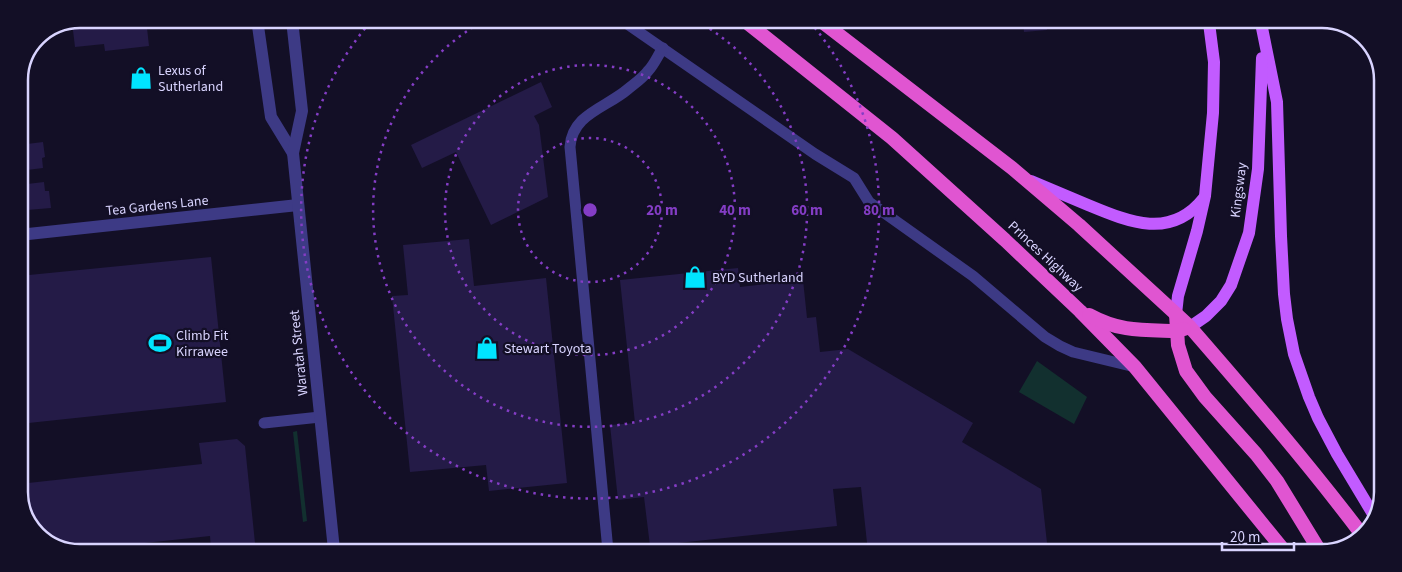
<svg xmlns="http://www.w3.org/2000/svg" width="1402" height="572" font-family="'Source Sans 3',sans-serif">
	<style>
		.green { fill: #12302f }
		.building { fill: #241b47 }
		.lines { fill: none; stroke-linecap: round; stroke-linejoin: round }
		.service { stroke: #3d3a85; stroke-width: 11 }
		.minor { stroke: #3d3a85; stroke-width: 12 }
		.tertiary { stroke: #3d3a85; stroke-width: 12 }
		.primary { stroke: #c25bff; stroke-width: 12 }
		.trunk { stroke: #e055d1; stroke-width: 14 }
		.ring { fill: none; stroke: #843dc5; stroke-width: 2.5; stroke-dasharray: 2.5 5 }
		.labels { text-anchor: middle; stroke-width: 4.5; stroke-linejoin: round; paint-order: stroke }
		.poi-label { font-size: 14px; fill: #d9d4ff; stroke: #130f26; text-anchor: start }
		.street-label { font-size: 14px; fill: #d9d4ff; stroke: #130f26 }
		.rim { fill: none; stroke: #d9d4ff; stroke-width: 2.5 }
		.centre { fill: #843dc5; stroke: #130f26; stroke-width: 2.5 }
		.ring-label { font-size: 15px; text-anchor: middle; font-weight: bold; fill: #843dc5; stroke: #130f26; stroke-width: 4.5; stroke-linejoin: round; paint-order: stroke }
	</style>
	<rect width="100%" height="100%" fill="#130f26"/>
	<g class="green">
		<polygon points="1037,361 1087,397 1074,424 1019,392"/>
		<polygon points="297,431 307,521 303,522 293,432"/>
	</g>
	<g class="building">
		<polygon points="79,19 146,19 149,46 105,51 104,44 75,47 72,22"/>
		<polygon points="1023,22 1046,22 1047,30 1024,32"/>
		<polygon points="1081,22 1108,22 1109,25 1084,27 1084,25 1081,25"/>
		<polygon points="541,82 552,107 534,116 539,125 548,197 491,225 456,152 422,168 411,145"/>
		<polygon points="43,142 45,157 42,158 43,168 19,171 19,145"/>
		<polygon points="44,182 45,191 49,191 51,208 27,210 28,218 19,219 19,185"/>
		<polygon points="469,239 474,286 546,278 567,483 489,491 486,465 410,472 392,296 408,295 403,245"/>
		<polygon points="211,257 226,402 19,424 19,276"/>
		<polygon points="738,268 740,287 803,280 807,318 816,317 820,352 848,349 973,423 962,442 1041,489 1048,552 868,552 861,487 833,489 837,526 650,546 644,497 618,500 610,425 635,423 620,280"/>
		<polygon points="237,439 245,446 255,543 251,549 211,549 210,536 89,549 56,549 31,529 19,497 19,484 202,464 199,443"/>
	</g>
	<g class="lines">
		<g class="service">
			<polyline points="623,21 815,154 854,178 869,202 973,276 1045,337 1060,346 1073,352 1135,367"/>
			<polyline points="264,423 320,417"/>
			<path d="M608 551 570 147C572 114 606 108 628 89 634 84 643 78 648 71 654 65 658 55 663 48"/>
		</g>
		<polyline class="minor" points="19,235 298,205"/>
		<g class="tertiary">
			<polyline points="257,19 271,117 293,153"/>
			<polyline points="292,20 302,111 293,153 334,550"/>
		</g>
		<g class="primary">
			<polyline points="1261,23 1277,102 1281,236 1284,294 1287,319 1294,354 1309,397 1318,418 1337,454 1376,519"/>
			<path d="M1031 181C1050 189 1069 197 1088 205 1129 222 1171 240 1204 198"/>
			<polyline points="1176,314 1178,296 1197,231 1205,196 1213,113 1214,62 1209,23"/>
			<polyline points="1190,327 1206,316 1221,301 1231,285 1249,233 1258,169 1262,58"/>
		</g>
		<g class="trunk">
			<polyline points="745,21 892,138 1005,240 1080,311 1135,367 1286,553"/>
			<path d="M821 21 1012 168 1079 225 1176 314 1190 327C1249 395 1308 463 1363 536"/>
			<polyline points="1176,314 1178,345 1186,371 1205,397 1256,454 1277,481 1321,553"/>
			<path d="M1089 315C1120 332 1142 330 1176 331L1184 329"/>
		</g>
	</g>
	<g class="ring">
		<circle cx="590" cy="210" r="72"/>
		<circle cx="590" cy="210" r="145"/>
		<path d="M697 21A217 217 0 1 1 485 20"/>
		<path d="M810 22A289 289 0 1 1 372 20"/>
	</g>
	<defs>
		<symbol id="shop-bare" viewBox="-9 -9 18 18"><path d="M-5-2.5h2.3a2.7 3.5 0 0 1 5.4 0H5L5.5 6h-11ZM-1.5-2.5h3a1.5 2.3 0 0 0-3 0Z" fill="#00e5ff" stroke="#130f26" stroke-width="2.5" paint-order="stroke"/></symbol>
		<symbol id="stadium-bare" viewBox="-9 -9 18 18"><path d="M0-5a6.5 5 0 1 0 0 10a6.5 5 0 1 0 0-10ZM-3.5-1.8h7v3.6h-7Z" fill="#00e5ff" stroke="#130f26" stroke-width="2.5" paint-order="stroke"/></symbol>
	</defs>
	<g fill-rule="evenodd">
		<use href="#shop-bare" x="125" y="62" width="32" height="32"/>
		<use href="#shop-bare" x="679" y="261" width="32" height="32"/>
		<use href="#stadium-bare" x="144" y="327" width="32" height="32"/>
		<use href="#shop-bare" x="471" y="332" width="32" height="32"/>
	</g>
	<g class="labels">
		<g class="poi-label">
			<text x="158" y="75">Lexus of<tspan x="158" dy="16">Sutherland</tspan></text>
			<text x="712" y="282">BYD Sutherland</text>
			<text x="176" y="340">Climb Fit<tspan x="176" dy="16">Kirrawee</tspan></text>
			<text x="504" y="353">Stewart Toyota</text>
		</g>
		<g class="street-label">
			<text transform="translate(1238 190) rotate(-83)" y="5">Kingsway</text>
			<text transform="translate(157 205) rotate(-6)" y="5">Tea Gardens Lane</text>
			<text transform="translate(1046 256) rotate(43)" y="5">Princes Highway</text>
			<text transform="translate(298 353) rotate(-96)" y="5">Waratah Street</text>
		</g>
	</g>
	<path d="M0 0H1402V572H0ZM80 28H1322A52 52 0 0 1 1374 80V492A52 52 0 0 1 1322 544H80A52 52 0 0 1 28 492V80A52 52 0 0 1 80 28Z" fill="#130f26" fill-rule="evenodd"/>
	<path class="rim" d="M80 28H1322A52 52 0 0 1 1374 80V492A52 52 0 0 1 1322 544H80A52 52 0 0 1 28 492V80A52 52 0 0 1 80 28Z"/>
	<circle cx="590" cy="210" r="8" class="centre"/>
	<g class="ring-label">
		<text x="662" y="215">20 m</text>
		<text x="735" y="215">40 m</text>
		<text x="807" y="215">60 m</text>
		<text x="879" y="215">80 m</text>
	</g>
	<path d="M1222 542v8h72v-8" fill="none" stroke="#d9d4ff" stroke-width="2.5"/>
	<text x="1230" y="542" font-size="15" fill="#d9d4ff" stroke="#130f26" stroke-width="4" paint-order="stroke">20 m</text>
</svg>
